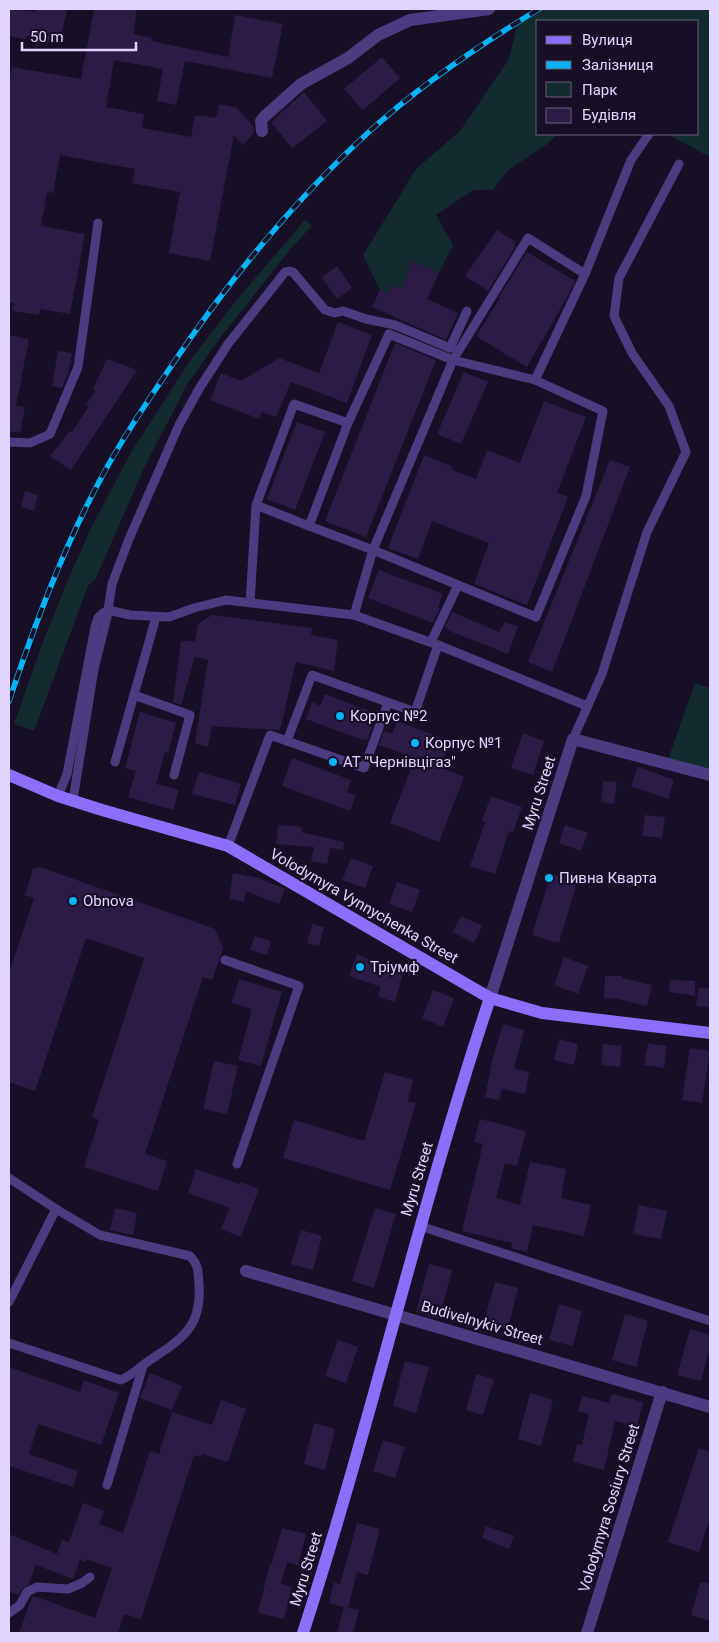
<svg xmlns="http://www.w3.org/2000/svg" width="719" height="1642" font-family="Roboto,sans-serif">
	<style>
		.green { fill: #132a2f }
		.building { fill: #2c1c45 }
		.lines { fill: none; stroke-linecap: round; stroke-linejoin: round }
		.lane { stroke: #4b3c82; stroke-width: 9 }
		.street { stroke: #4b3c82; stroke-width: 12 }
		.secondary { stroke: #8c6efb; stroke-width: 12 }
		.rail-casing { stroke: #07b3f7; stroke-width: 5.5 }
		.rail { stroke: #170f25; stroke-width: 4; stroke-dasharray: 11; stroke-linecap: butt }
		.poi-dot { fill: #07b3f7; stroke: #170f25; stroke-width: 2 }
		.labels { text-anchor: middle; stroke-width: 4.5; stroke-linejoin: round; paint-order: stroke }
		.poi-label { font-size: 15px; fill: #e1d4fe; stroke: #170f25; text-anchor: start }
		.street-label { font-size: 15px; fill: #e1d4fe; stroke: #170f25 }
	</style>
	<rect width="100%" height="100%" fill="#170f25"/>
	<g class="green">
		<polygon points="543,9 710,9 710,157 667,134 698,134 698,21 538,21 538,134 558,134 547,144 507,171 493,190 473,190 436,215 453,245 439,273 413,261 401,289 392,285 388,294 380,290 363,255 416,169 460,131 509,59 518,22"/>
		<polygon points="305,220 312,226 293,246 220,338 188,383 145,466 96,578 88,586 34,731 14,724 42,644 67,582 91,528 130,454 191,359 239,297"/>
		<polygon points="695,683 710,688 710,777 666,765"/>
	</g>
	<g class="building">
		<polygon points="9,9 35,12 35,9 67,9 60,43 26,36 25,39 9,36"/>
		<polygon points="94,9 137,9 133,34 152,38 151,41 228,57 235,15 283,24 272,78 185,61 176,105 157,101 163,69 114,60 106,107 144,114 142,128 191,137 195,115 216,118 219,104 237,108 253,126 254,133 243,145 234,135 210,261 169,253 180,192 132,183 135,169 60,155 53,193 47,192 41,226 85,234 70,314 40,309 39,315 12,311 14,303 9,303 9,86 12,67 81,79"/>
		<polygon points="382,57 400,78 363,110 344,89"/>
		<polygon points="304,92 327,121 292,148 271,122"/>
		<polygon points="497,230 516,242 514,245 516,246 488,291 465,276"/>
		<polygon points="527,252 575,281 566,299 527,367 476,336 500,298 499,297"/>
		<polygon points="413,261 439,273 427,299 458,313 446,340 372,307 380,290 388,294 392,285 401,289"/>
		<polygon points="337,266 352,288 337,299 322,277"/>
		<polygon points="338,322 372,335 347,403 291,382 276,417 262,412 259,419 210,400 221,373 241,381 279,358 319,373"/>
		<polygon points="9,335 29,339 16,406 25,407 20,433 9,431"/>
		<polygon points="395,343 436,360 366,537 325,521"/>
		<polygon points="58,351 72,353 68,374 62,388 52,386"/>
		<polygon points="107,359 137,370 71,470 50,456 70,431 72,432 89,406 86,404 95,391 93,389"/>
		<polygon points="464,372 488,382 461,444 437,434"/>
		<polygon points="544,401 586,417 557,493 568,497 527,605 474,584 489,543 432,521 418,559 388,548 424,455 453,467 452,470 476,479 487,450 520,463"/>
		<polygon points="297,422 325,432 295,510 267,499"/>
		<polygon points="610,460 630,467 552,672 528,662"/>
		<polygon points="25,491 38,495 34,511 21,507"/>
		<polygon points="379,570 443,594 438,607 440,608 433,623 368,598"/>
		<polygon points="452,612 499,632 505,622 518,626 508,654 447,630 448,628 445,627"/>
		<polygon points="212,615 312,628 311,635 338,640 334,671 296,662 280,730 208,726 212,727 208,747 195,743 208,660 195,657 181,705 173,702 181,641 195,641 198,624"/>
		<polygon points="325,694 374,713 369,726 372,727 368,740 364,739 363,740 306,719 312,702 320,706"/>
		<polygon points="140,712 176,723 168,753 165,752 156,784 179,790 173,810 128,797 136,771 125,768"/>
		<polygon points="397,721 450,741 440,767 464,777 439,842 390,823 415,758 379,745 384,731 392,734"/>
		<polygon points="523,733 544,741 533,775 511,768"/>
		<polygon points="292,758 351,780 347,792 356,795 350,811 282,786"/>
		<polygon points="638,767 674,780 668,799 631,786"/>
		<polygon points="199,772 241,784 235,805 192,794"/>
		<polygon points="603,781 617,782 614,804 601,802"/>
		<polygon points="491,796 522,807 513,832 509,831 495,874 470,866 485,822 482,821"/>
		<polygon points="645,815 665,817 662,838 642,836"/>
		<polygon points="278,825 302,827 301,832 344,842 343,850 330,848 327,864 311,861 314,847 276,844"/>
		<polygon points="565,825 588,833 581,851 559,843"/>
		<polygon points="351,858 373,866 365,888 342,880"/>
		<polygon points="40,867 215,929 223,948 212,980 203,977 145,1154 167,1161 158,1191 84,1167 99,1120 92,1117 144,958 86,938 35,1091 9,1082 9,973 34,898 25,895 33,869"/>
		<polygon points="233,873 258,878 285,889 279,904 246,891 244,902 229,899"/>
		<polygon points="551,874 577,882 559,943 532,935"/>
		<polygon points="397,882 420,890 412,912 389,904"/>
		<polygon points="461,916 482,926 474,943 453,932"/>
		<polygon points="312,924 324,927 319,946 307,943"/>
		<polygon points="255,936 271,941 267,955 250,950"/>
		<polygon points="357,954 370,960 404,969 395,1002 378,997 381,987 349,976"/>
		<polygon points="564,957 588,966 578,994 554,985"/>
		<polygon points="605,976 622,976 622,978 652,985 647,1006 618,999 604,998"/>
		<polygon points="239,979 282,992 261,1066 238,1060 252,1009 232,1003"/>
		<polygon points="670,980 695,981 695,996 669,992"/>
		<polygon points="699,987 710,989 710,1007 696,1006"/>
		<polygon points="433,990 454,998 443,1027 422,1018"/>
		<polygon points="503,1024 524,1030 514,1069 529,1072 525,1094 502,1089 499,1100 485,1097 493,1057"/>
		<polygon points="559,1039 578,1044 574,1065 554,1060"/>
		<polygon points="648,1043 667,1046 664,1068 644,1065"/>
		<polygon points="603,1044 622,1046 620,1067 601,1065"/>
		<polygon points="690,1048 710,1051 702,1103 682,1100"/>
		<polygon points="214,1061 238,1066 227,1114 203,1109"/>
		<polygon points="385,1072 413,1080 408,1101 416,1103 390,1190 283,1158 294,1120 364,1141"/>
		<polygon points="480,1119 526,1131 517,1166 505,1163 496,1198 520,1205 530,1162 566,1169 561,1198 591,1205 584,1236 533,1225 527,1252 511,1248 512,1243 462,1231 483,1144 474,1142"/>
		<polygon points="196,1169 239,1184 240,1182 259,1189 241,1237 221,1229 230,1208 188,1193"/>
		<polygon points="639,1205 667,1211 661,1239 633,1234"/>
		<polygon points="115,1208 137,1213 133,1235 110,1230"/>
		<polygon points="375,1208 396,1214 374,1288 352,1281"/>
		<polygon points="301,1230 322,1236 313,1270 291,1264"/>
		<polygon points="429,1264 452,1270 439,1319 416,1312"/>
		<polygon points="495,1282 518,1288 508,1329 484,1322"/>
		<polygon points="559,1304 582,1311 573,1346 549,1340"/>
		<polygon points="625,1314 648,1321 636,1367 612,1360"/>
		<polygon points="690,1329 710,1335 710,1346 701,1381 677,1375"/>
		<polygon points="338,1340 358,1347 346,1383 325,1376"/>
		<polygon points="405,1361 429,1367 416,1413 393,1406"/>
		<polygon points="9,1367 80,1392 84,1380 119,1393 101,1445 38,1424 29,1454 78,1471 73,1487 9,1466"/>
		<polygon points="150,1373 182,1386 172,1410 140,1398"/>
		<polygon points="476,1374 494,1379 483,1415 466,1410"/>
		<polygon points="530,1393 553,1400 541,1446 518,1439"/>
		<polygon points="612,1394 643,1402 637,1426 615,1421 604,1470 573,1462 577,1444 582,1445 589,1414 578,1411 582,1396 609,1403"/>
		<polygon points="221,1400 246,1409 228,1462 202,1454 201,1457 194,1455 141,1619 124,1614 118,1633 19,1633 32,1597 34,1596 95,1618 112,1568 86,1559 85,1562 80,1560 73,1579 36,1565 28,1585 22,1589 18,1595 9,1591 9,1534 57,1554 62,1540 69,1542 83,1503 104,1511 99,1524 123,1533 150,1451 159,1454 172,1412 212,1425"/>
		<polygon points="314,1423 335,1429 325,1470 304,1464"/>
		<polygon points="383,1440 405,1447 395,1478 373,1471"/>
		<polygon points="699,1448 710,1452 710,1517 699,1552 668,1542"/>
		<polygon points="357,1523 380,1529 368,1575 357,1572 348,1608 359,1610 353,1633 337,1633 344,1607 329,1603 334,1582 340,1584"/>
		<polygon points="486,1526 514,1536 509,1549 482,1538"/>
		<polygon points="282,1528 306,1534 298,1565 287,1562 281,1584 292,1587 284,1619 258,1613 270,1563 272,1563"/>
		<polygon points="700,1582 710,1584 710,1621 691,1615"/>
	</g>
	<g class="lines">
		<g class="lane">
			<polygon points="528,238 585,274 535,380 453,360"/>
			<polyline points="585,274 631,160 649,134"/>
			<polyline points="348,423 389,334 453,360 373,550 536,617 586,496 603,411 535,380"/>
			<polyline points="9,442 30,443 50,434 78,367 98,223"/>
			<polyline points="309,526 373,550 354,615"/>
			<polyline points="250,603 256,505 294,404 348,423 309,526 256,505"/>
			<polyline points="431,642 458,585"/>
			<polyline points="134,695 190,715 174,775"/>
			<polyline points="573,739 602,674 647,532 686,452 669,406 632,353 614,316 619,278 679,164"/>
			<polyline points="287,741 312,675 415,712 438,645"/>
			<polyline points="115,762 156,617"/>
			<polyline points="58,796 67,774 95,627 98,618 103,613 108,610 130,615 169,617 194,608 226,600 354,615 438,645 587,706"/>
			<polyline points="73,800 94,669 107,617 112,584 129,539 179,425 199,389 228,344 285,272 289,271 293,272 325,310 335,313 343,311 366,319 395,325 450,348 467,311"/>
			<polyline points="228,846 270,735 364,768 388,703"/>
			<polyline points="225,960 299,986 237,1164"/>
			<path d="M9 1178 56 1209 100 1235 190 1256C199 1266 198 1271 199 1285 202 1327 182 1339 150 1360 140 1367 132 1375 121 1380L9 1343"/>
			<polyline points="420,1226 710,1321"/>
			<polyline points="9,1302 56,1209"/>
			<polyline points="107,1485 143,1366"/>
			<polyline points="9,1613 20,1605 27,1592 37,1587 68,1589 82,1583 90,1577"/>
		</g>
		<g class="street">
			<polyline points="262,131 261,121 264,117 301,84 348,58 378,35 410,20 489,9"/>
			<polyline points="490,998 573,739 710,775"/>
			<polyline points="246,1271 710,1407"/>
			<polyline points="587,1633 662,1392"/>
		</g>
		<g class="secondary">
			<polyline points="9,775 58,796 102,810 228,846 490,998 542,1013 710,1033"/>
			<path d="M303 1633C371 1423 420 1207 490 998"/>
		</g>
		<defs>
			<path id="rail" d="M9 701C34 627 62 551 99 482 120 442 145 405 170 368 228 281 295 199 372 129 423 83 481 44 539 9"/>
		</defs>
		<use href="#rail" class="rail-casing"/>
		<use href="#rail" class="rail"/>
	</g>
	<g class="poi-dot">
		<circle cx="340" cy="716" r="5"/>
		<circle cx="415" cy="743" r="5"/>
		<circle cx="333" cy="762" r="5"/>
		<circle cx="549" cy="878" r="5"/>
		<circle cx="73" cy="901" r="5"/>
		<circle cx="360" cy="967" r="5"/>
	</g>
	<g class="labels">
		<g class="poi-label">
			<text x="350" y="721">Корпус №2</text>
			<text x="425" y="748">Корпус №1</text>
			<text x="343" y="767">АТ "Чернівцігаз"</text>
			<text x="559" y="883">Пивна Кварта</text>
			<text x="83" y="906">Obnova</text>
			<text x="370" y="972">Тріумф</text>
		</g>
		<g class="street-label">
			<text transform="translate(539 793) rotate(-72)" y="5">Myru Street</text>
			<text transform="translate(364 906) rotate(30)" y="5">Volodymyra Vynnychenka Street</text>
			<text transform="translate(417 1179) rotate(-73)" y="5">Myru Street</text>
			<text transform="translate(482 1323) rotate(16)" y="5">Budivelnykiv Street</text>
			<text transform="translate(609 1508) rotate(-73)" y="5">Volodymyra Sosiury Street</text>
			<text transform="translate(306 1569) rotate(-73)" y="5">Myru Street</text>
		</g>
	</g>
	<rect width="719" height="1642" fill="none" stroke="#e1d4fe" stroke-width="20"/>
	<rect x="536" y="20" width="162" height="115" fill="#170f25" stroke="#685e7c"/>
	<rect x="546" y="36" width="25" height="8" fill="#8c6efb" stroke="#685e7c"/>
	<text x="582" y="45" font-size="15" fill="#e1d4fe">Вулиця</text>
	<rect x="546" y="61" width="25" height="8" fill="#07b3f7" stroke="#685e7c"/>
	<text x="582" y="70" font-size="15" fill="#e1d4fe">Залізниця</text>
	<rect x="546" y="82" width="25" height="15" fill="#132a2f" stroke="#685e7c"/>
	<text x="582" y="95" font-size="15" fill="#e1d4fe">Парк</text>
	<rect x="546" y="108" width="25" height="15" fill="#2c1c45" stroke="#685e7c"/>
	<text x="582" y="120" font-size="15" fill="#e1d4fe">Будівля</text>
	<path d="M22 42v8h114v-8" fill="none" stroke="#e1d4fe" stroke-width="2.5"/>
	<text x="30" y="42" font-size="15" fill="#e1d4fe" stroke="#170f25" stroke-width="4" paint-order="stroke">50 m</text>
</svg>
